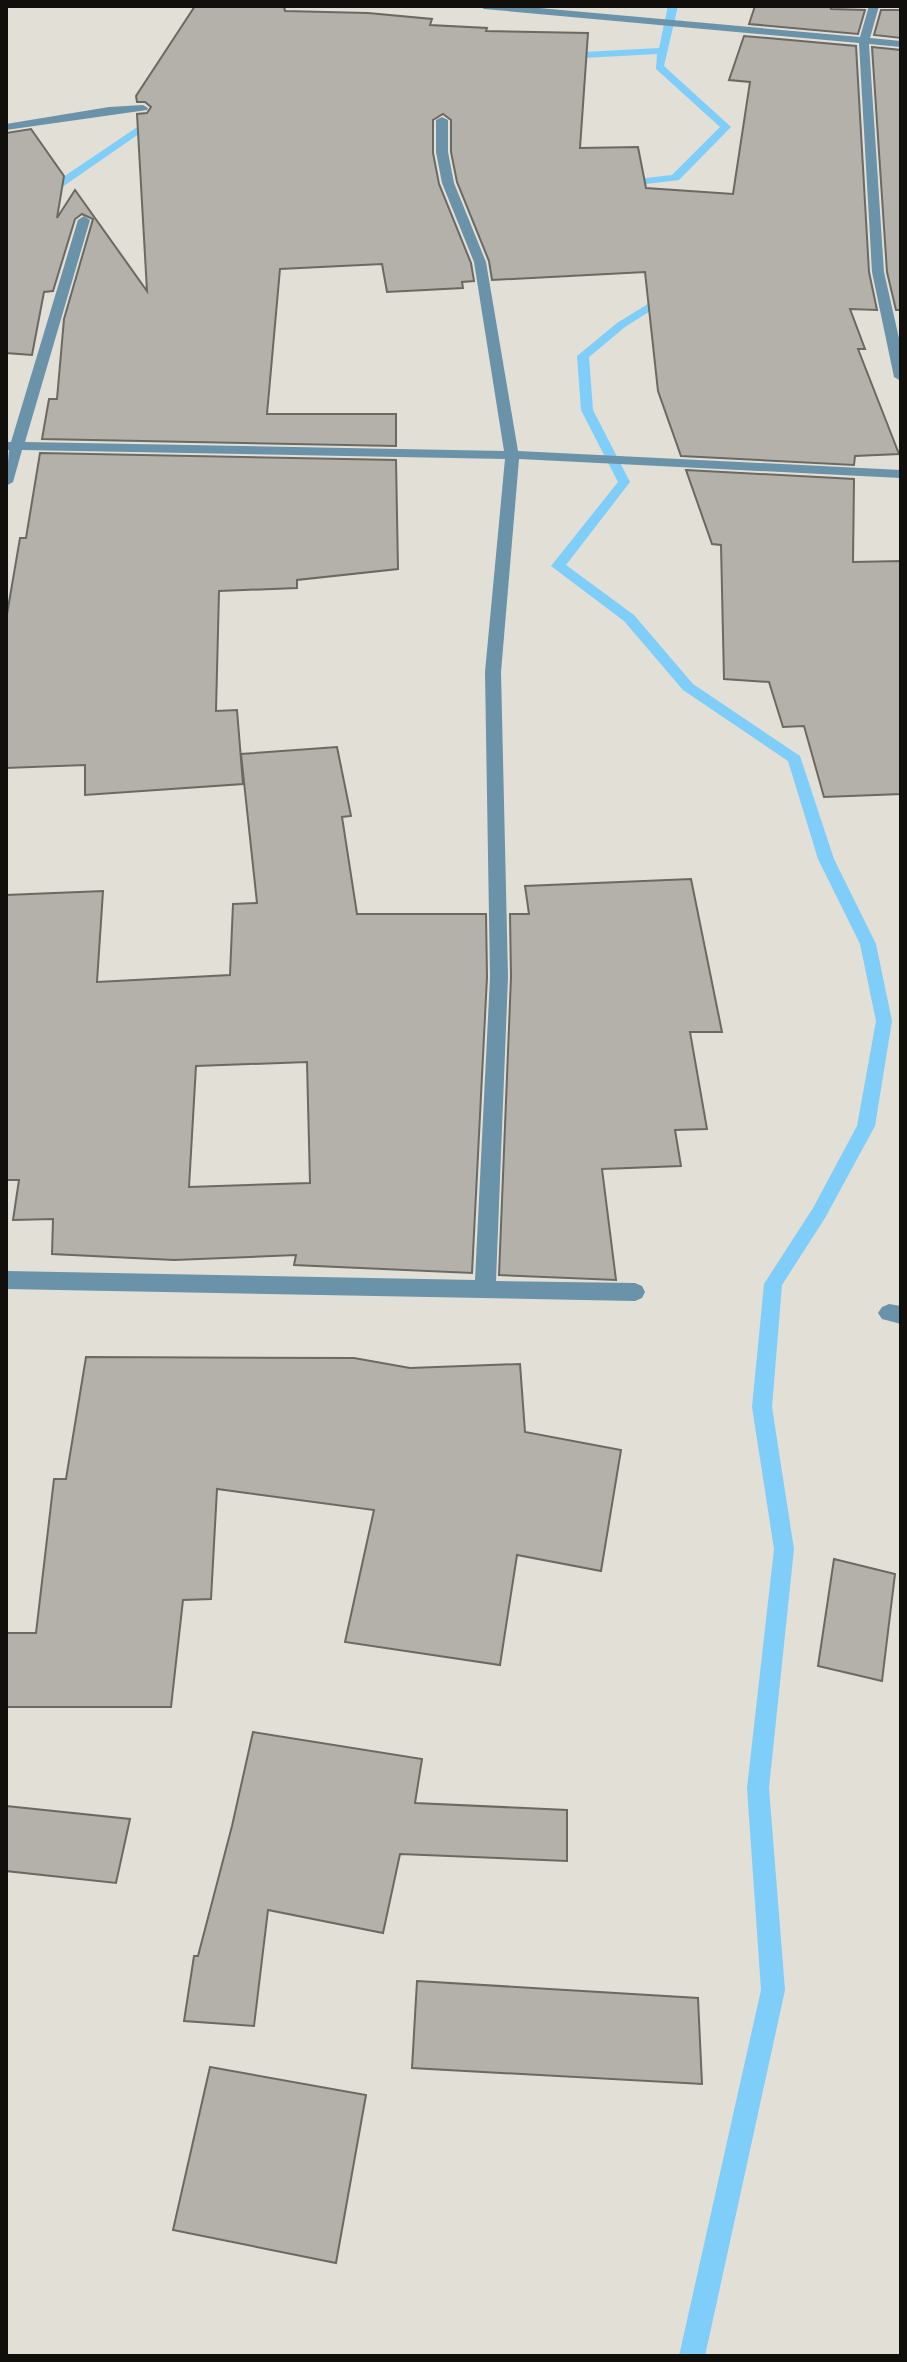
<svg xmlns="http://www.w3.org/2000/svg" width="907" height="2362" font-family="Mulish,sans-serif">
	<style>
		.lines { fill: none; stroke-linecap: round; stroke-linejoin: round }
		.stream { fill: #7fcef9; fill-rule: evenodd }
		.building { fill: #b3b1a9; stroke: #6b6962; stroke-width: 2; fill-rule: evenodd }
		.minor { fill: #6a92a8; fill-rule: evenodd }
	</style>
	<rect width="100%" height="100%" fill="#e1dfd6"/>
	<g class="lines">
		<g class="stream">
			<polygon points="668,6 678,6 664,66 731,127 679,180 646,184 647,199 642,202 637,199 637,179 672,175 720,127 656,69 657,54 565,59 560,56 565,53 659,48"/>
			<polygon points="158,113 163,116 162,118 55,192 6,205 6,199 47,188"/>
			<polygon points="664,294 674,296 625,327 589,357 593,410 630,482 566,565 634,615 693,684 800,756 834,859 876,944 892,1021 875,1126 825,1218 782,1285 772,1407 794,1549 769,1788 785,1990 705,2356 679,2356 761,1990 747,1788 774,1549 752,1407 764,1284 813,1208 857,1126 876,1021 860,944 818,859 788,761 683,690 624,621 551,566 618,482 581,410 577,356 617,323"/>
		</g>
	</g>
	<g class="building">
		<polygon points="195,6 284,6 285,11 368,13 432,19 430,25 487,28 486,31 588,33 580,148 638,147 646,188 733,194 750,82 729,80 744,36 856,46 869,272 877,310 850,309 865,349 858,349 899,454 855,456 854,465 681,456 658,391 645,272 492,280 489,261 457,182 451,152 451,120 443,114 433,120 433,153 439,184 471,263 474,281 462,282 463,288 387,292 382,264 280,269 267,414 396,414 396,446 42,439 49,399 57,399 64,319 93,219 82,214 75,219 53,291 44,292 32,355 6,353 6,133 31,129 64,176 57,218 75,190 147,291 137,114 147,113 151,107 145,102 137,102 136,96"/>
		<polygon points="755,6 830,6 831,9 865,10 858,34 749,24"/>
		<polygon points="881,10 901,10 901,38 874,35"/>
		<polygon points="872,47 901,50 901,310 896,310 887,272"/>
		<polygon points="40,453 396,460 398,569 297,580 297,588 219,591 216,711 237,710 243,784 85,795 85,765 6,768 6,620 20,538 26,538"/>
		<polygon points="686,470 854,479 853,562 901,561 901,794 824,797 804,726 783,727 769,682 724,679 721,545 712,544"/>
		<path d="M337 747 351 816 342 817 357 914H486L487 977 472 1273 294 1265 296 1255 174 1260 52 1254 53 1219 13 1220 19 1180H6V895L103 891 97 982 230 975 233 904 257 903 241 754ZM307 1062 310 1183 189 1187 196 1066Z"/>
		<polygon points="691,879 722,1032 690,1032 707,1129 675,1130 681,1166 602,1169 616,1280 499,1275 511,977 510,914 529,914 525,886"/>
		<polygon points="86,1357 354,1358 410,1368 520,1364 525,1432 621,1450 601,1571 517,1555 500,1665 345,1642 374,1510 217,1489 211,1599 183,1600 171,1707 6,1707 6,1633 36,1633 54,1479 66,1479"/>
		<polygon points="834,1559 895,1574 882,1681 818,1666"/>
		<polygon points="253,1732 422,1759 415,1803 567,1810 567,1861 400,1854 383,1933 268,1910 254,2026 184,2021 194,1956 198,1956 232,1826"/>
		<polygon points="6,1806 130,1819 116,1883 6,1871"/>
		<polygon points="417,1981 698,1998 702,2084 412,2068"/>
		<polygon points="210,2067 366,2095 336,2263 173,2230"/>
	</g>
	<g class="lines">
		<g class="minor">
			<polygon points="479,6 517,6 860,37 869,6 879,6 870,38 901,41 901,47 869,44 884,272 901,347 901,381 894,377 872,272 859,43 484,9"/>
			<polygon points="143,105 148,108 147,110 6,130 6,124 109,107"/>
			<polygon points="442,117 448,120 448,152 454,183 486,262 518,451 901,470 901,478 519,459 501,672 508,977 496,1281 635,1283 642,1286 645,1292 642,1298 635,1301 6,1289 6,1271 475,1280 490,977 485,672 505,459 22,450 13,482 6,486 9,450 6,450 6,442 11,442 78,220 84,216 90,220 25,442 504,451 474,262 442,183 436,152 436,120"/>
			<polygon points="889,1304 901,1306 901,1324 882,1319 878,1313 882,1307"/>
		</g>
	</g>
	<rect width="907" height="2362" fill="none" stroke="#100f0c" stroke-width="16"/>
</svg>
